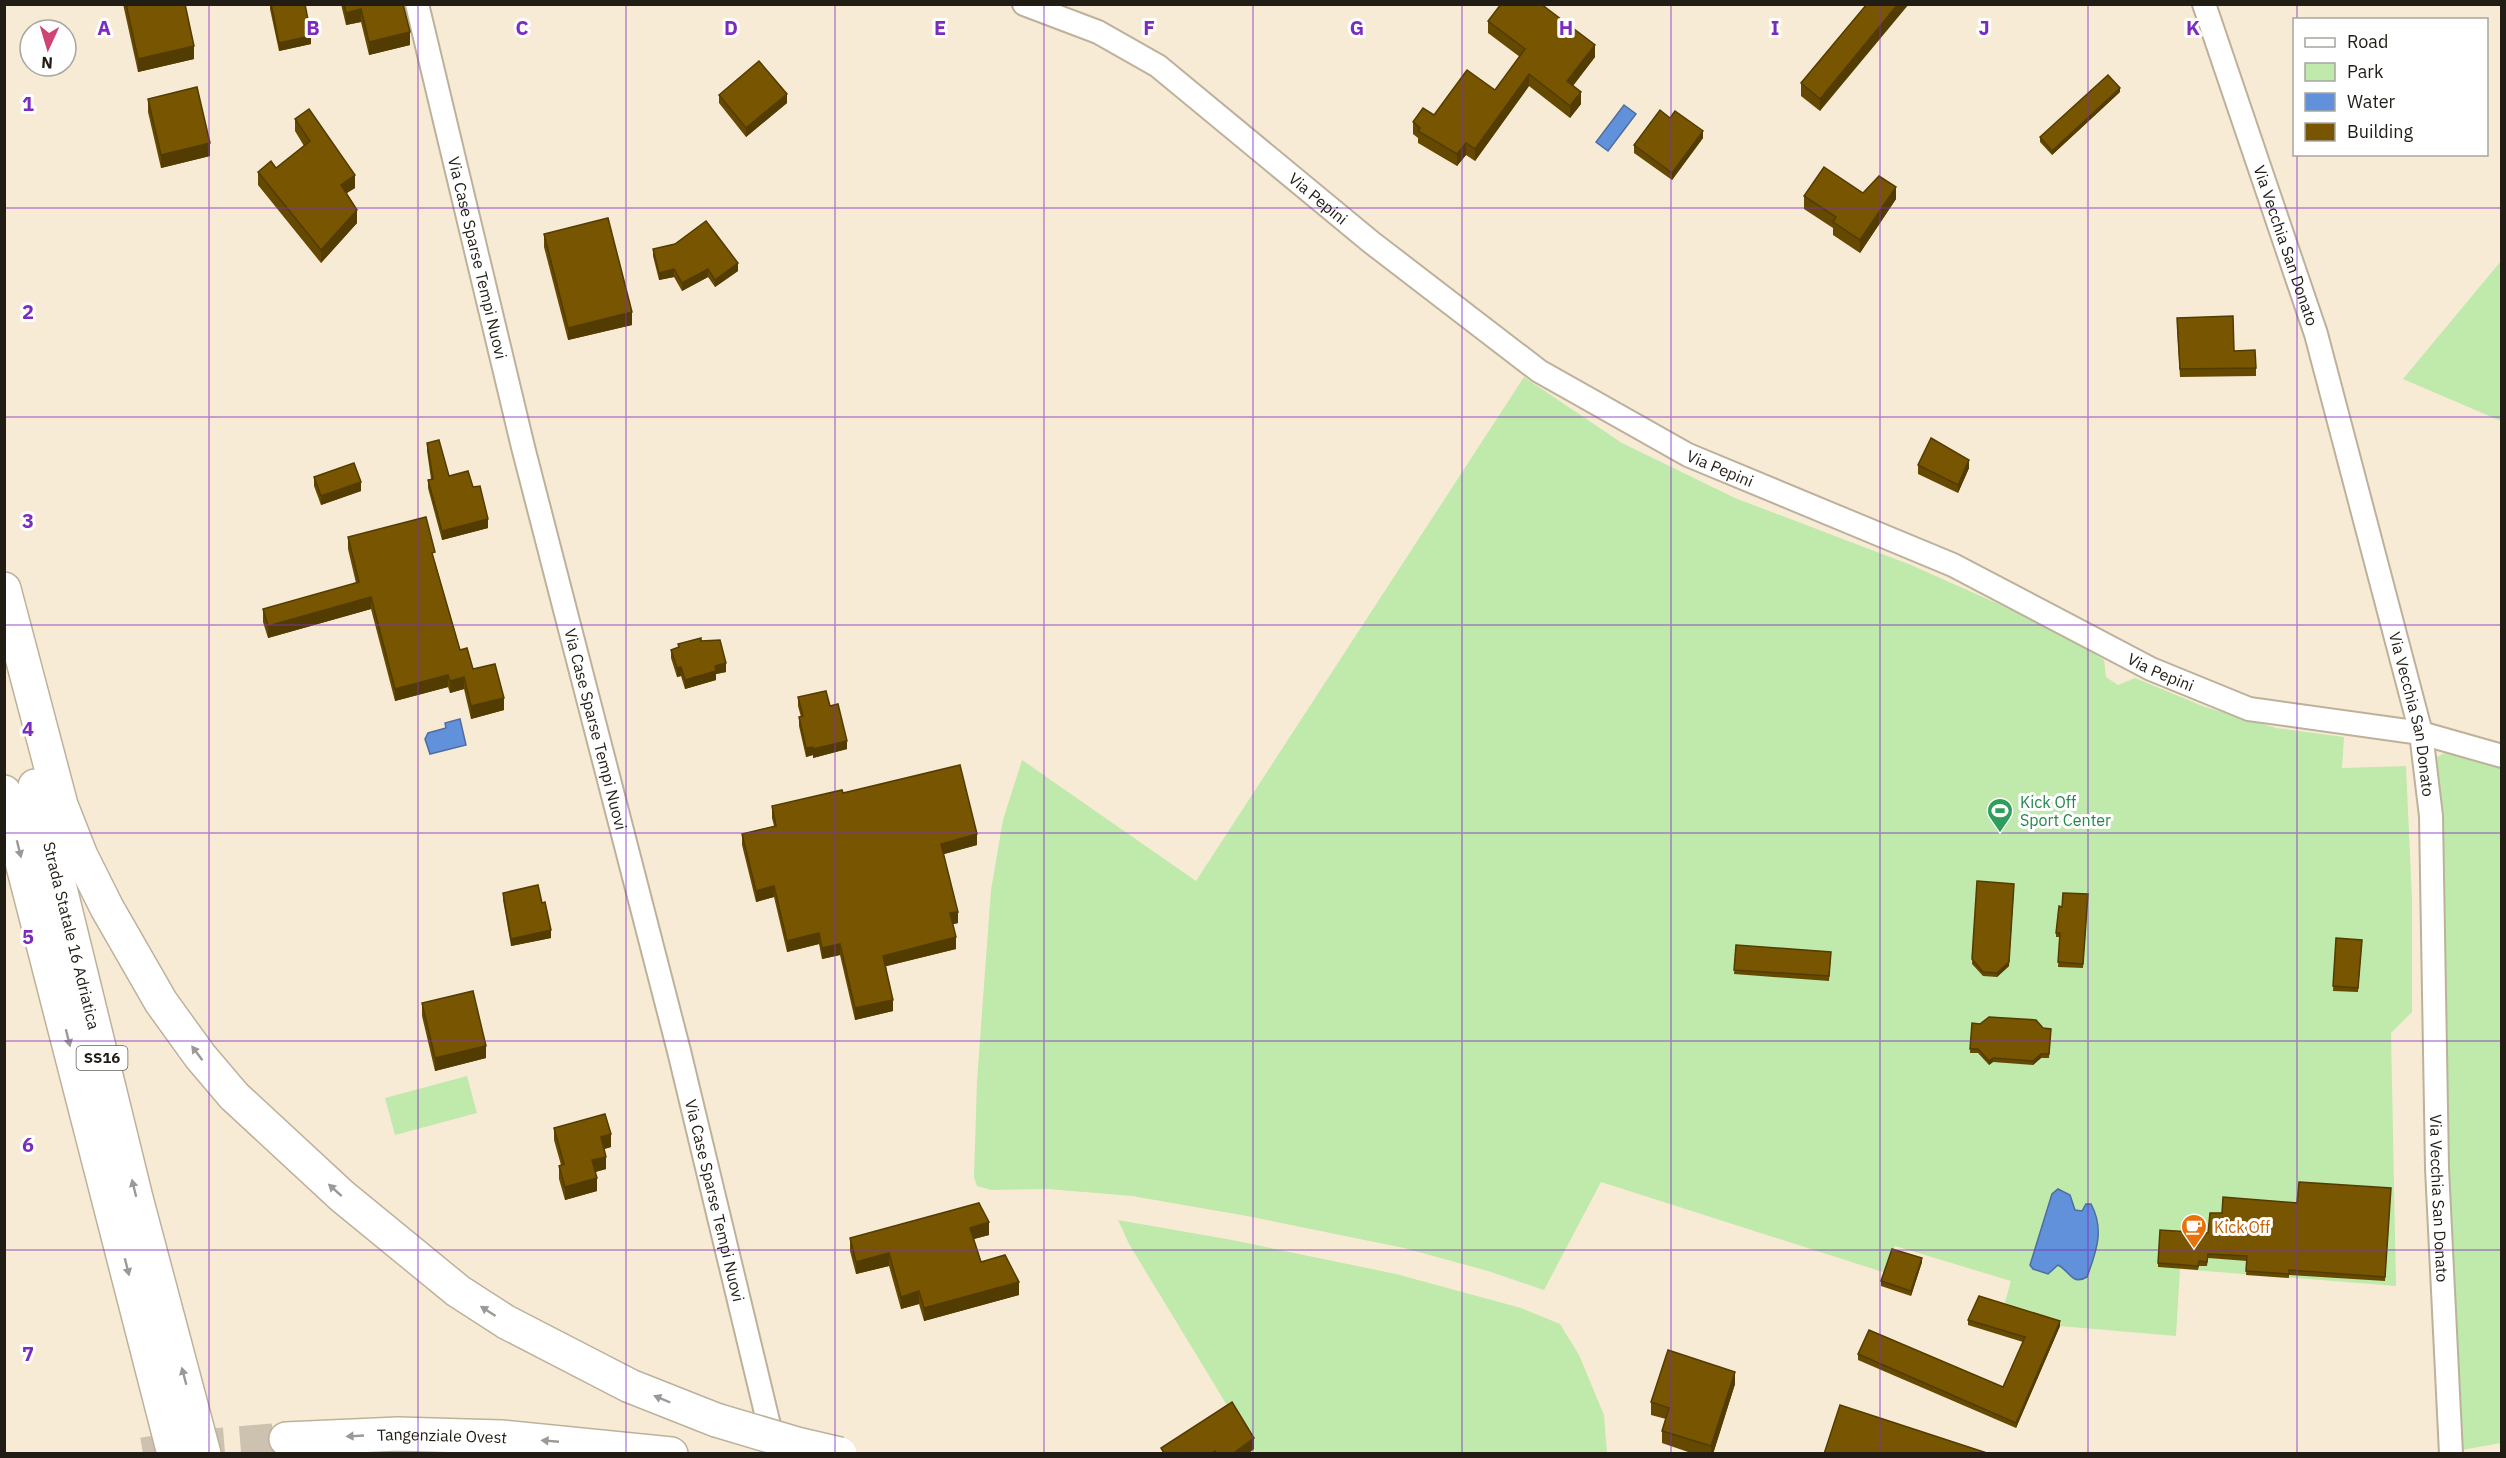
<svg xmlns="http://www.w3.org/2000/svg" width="2506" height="1458" font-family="'IBM Plex Sans',sans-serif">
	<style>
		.green { fill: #c0e9ac }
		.water { fill: #6291db; stroke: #4e6ea0; stroke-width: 1.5 }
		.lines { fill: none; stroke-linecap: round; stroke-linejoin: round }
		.highway-tunnel { stroke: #cdc2af; stroke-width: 33; stroke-dasharray: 33 16; stroke-linecap: butt }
		.minor-casing { stroke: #bdb19c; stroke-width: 26 }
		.highway-casing { stroke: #bdb19c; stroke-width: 36 }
		.minor { stroke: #fff; stroke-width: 22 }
		.highway { stroke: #fff; stroke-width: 33 }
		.highway-bridge-casing { stroke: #bdb19c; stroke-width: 36; stroke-linecap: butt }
		.highway-bridge { stroke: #fff; stroke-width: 33 }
		.wall { fill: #664901 }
		.shaded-wall { fill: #533c01 }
		.building { fill: #775501; stroke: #533c01; stroke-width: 1.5 }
		.oneway { fill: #9b9996 }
		.grid { fill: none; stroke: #7b2cbf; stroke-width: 1.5; stroke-opacity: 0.55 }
		.labels { text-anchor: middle; stroke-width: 6; stroke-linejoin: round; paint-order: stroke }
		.shield { fill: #fff; stroke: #64615b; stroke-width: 1.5 }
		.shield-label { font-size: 15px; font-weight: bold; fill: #211d15 }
		.street-label { font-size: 16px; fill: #211d15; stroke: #fff }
		.leisure-label { font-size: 16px; fill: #27864d; stroke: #fff; text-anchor: start }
		.food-label { font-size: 16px; fill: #c56008; stroke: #fff; text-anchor: start }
		.grid-label { font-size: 20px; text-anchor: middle; font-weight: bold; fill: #7b2cbf; stroke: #fff; stroke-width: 6; stroke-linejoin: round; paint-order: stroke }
	</style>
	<rect width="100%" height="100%" fill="#f8ebd5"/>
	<g class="green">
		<polygon points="2501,261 2502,421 2501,421 2403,379"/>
		<polygon points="1524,377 1622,443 1735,498 1911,565 2055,629 2104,660 2106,677 2118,685 2135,678 2205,707 2276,728 2344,737 2342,768 2406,766 2412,900 2412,1012 2391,1033 2396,1286 2180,1269 2176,1336 2060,1326 2003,1309 2011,1281 1895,1246 1886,1273 1601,1182 1544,1290 1488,1271 1404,1248 1247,1216 1132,1196 1048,1189 991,1190 977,1186 974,1177 977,1081 991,890 1003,820 1022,760 1196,881"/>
		<polygon points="2449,751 2502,763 2501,1443 2456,1451 2433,759"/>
		<polygon points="467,1076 477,1113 395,1135 385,1098"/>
		<polygon points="1118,1220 1232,1240 1396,1274 1521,1308 1560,1324 1579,1355 1604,1415 1607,1453 1256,1453 1129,1244"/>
	</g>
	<g class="water">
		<polygon points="1624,105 1636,114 1608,151 1596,142"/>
		<polygon points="460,719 466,745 430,754 425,739 428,733 446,728 445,723"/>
		<path d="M2058 1189 2070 1195 2075 1210 2082 1211 2086 1204H2091C2105 1230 2096 1252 2087 1277 2072 1286 2070 1271 2058 1265L2048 1274 2033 1269 2030 1265 2052 1194Z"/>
	</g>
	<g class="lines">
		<polyline class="highway-tunnel" points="143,1454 184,1447 286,1439"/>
		<defs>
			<g id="minor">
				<path id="s1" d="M417 4 523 447 679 1051 774 1446"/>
				<path id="s2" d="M1024 4 1098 32 1158 66 1371 242 1539 371 1688 455 1953 565 2151 669 2249 709 2421 733 2502 756"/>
				<path id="s3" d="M2204 4 2316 334 2421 733 2431 816 2437 1168 2451 1454"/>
			</g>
			<g id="highway">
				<polyline points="4,589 61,805 81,856 107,908 161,1002 200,1056 234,1096 342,1196 458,1291 506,1322 630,1386 716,1420"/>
				<path id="s4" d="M35 786 136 1198 204 1454"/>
				<polyline points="4,792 174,1454"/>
				<path id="s5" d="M286 1439 398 1434 501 1437 671 1454"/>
			</g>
		</defs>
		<use href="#minor" class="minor-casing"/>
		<use href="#highway" class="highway-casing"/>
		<use href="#minor" class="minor"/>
		<use href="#highway" class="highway"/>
		<defs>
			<polyline id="highway-bridge" points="716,1420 797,1444 840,1454"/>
		</defs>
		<use href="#highway-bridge" class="highway-bridge-casing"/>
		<use href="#highway-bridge" class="highway-bridge"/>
	</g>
	<g class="wall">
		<polygon points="123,4 185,4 194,59 138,72"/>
		<polygon points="270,4 295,4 311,44 279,51 270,9"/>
		<polygon points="341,4 403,4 410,45 369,55 361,22 346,25"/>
		<polygon points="1867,4 1820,111 1801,96 1801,83"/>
		<polygon points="1488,21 1595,57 1573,86 1581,104 1570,118 1529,86 1475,161 1466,155 1457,166 1418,143 1418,138 1413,134 1413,122 1434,115 1495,90 1520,57 1488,33"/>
		<polygon points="2120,92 2052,155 2040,142 2040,137"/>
		<polygon points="719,95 787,103 746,137 719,103"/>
		<polygon points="148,99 210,156 161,168 148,112"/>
		<polygon points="1670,118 1703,138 1672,180 1634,153 1634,145"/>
		<polygon points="295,119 355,188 346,193 357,223 321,263 258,185 258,172 276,168 304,146 295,131"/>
		<polygon points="1863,193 1896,199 1860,253 1833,235 1833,228 1804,209 1804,196"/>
		<polygon points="544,234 632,325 568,340 544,247"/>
		<polygon points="653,249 738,271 715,287 708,277 682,291 674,277 659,280 653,256"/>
		<polygon points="2177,327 2256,368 2256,376 2180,377"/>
		<polygon points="427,443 449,476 473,487 488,528 442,540 428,488 428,480 431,479 427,451"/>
		<polygon points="1918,465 1969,468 1958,493 1918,474"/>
		<polygon points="314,477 361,491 321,505 314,486"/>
		<polygon points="348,537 435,562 460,650 473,669 504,710 471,719 464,689 450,693 448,687 395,701 371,609 268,638 263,622 263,609 356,583 348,549"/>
		<polygon points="701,641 726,672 716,674 716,680 685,689 681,676 677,677 671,658 671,650 678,648 678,644"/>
		<polygon points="798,697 830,706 847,749 813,758 813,755 806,757 799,726 799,717 801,717 798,706"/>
		<polygon points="843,793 977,845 943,854 958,923 953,924 956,949 886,966 893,1011 855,1020 840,955 822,959 819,944 787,952 774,897 756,902 742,845 742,834 774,826 772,818 772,806"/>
		<polygon points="1977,881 2009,966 1997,977 1983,976 1972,964"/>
		<polygon points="503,893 542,903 551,938 511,946 503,900"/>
		<polygon points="2088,894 2083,968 2058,967 2060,937 2056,937 2056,933 2062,907"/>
		<polygon points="2336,938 2362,940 2358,992 2333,991"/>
		<polygon points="1736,945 1831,952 1829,981 1734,974"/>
		<polygon points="422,1003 486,1058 435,1071 422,1016"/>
		<polygon points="1972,1023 2051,1029 2049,1058 2041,1058 2033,1065 1993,1062 1989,1065 1978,1053 1970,1053"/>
		<polygon points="554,1128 611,1147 604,1149 606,1169 595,1172 597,1191 565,1200 559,1179 559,1166 561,1165 554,1140"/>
		<polygon points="2391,1188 2385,1281 2289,1275 2289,1278 2246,1275 2247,1261 2208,1258 2207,1266 2199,1266 2198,1270 2158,1267 2158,1263 2208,1233 2222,1213"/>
		<polygon points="989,1235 974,1239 981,1262 1019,1295 924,1321 919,1304 901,1309 889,1266 856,1274 850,1251 850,1238"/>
		<polygon points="1922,1262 1911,1296 1881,1286 1881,1281"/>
		<polygon points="1968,1320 2060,1326 2016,1428 1858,1360 1858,1354 2003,1387 2023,1342 1968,1325"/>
		<polygon points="1735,1384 1713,1454 1694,1454 1662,1443 1662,1431 1666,1419 1651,1415 1651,1402"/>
	</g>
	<g class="shaded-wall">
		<polygon points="1898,4 1909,4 1820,111 1820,99"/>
		<polygon points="361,9 361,22 346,25 346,13"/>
		<polygon points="410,32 410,45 369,55 369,42"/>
		<polygon points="311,36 311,44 279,51 279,43"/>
		<polygon points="1595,45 1595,57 1567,93 1567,81"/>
		<polygon points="194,46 194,59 138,72 138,59"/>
		<polygon points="1529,74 1529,86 1475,161 1475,149"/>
		<polygon points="2120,88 2120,92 2052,155 2052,151"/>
		<polygon points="1581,92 1581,104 1570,118 1570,106"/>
		<polygon points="787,94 787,103 746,137 746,128"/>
		<polygon points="1703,131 1703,138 1672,180 1672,173"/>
		<polygon points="210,143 210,156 161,168 161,155"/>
		<polygon points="1466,143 1466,155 1457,166 1457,154"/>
		<polygon points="355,175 355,188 341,197 341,185"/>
		<polygon points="1896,187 1896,199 1860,253 1860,240"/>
		<polygon points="357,210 357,223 321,263 321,250"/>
		<polygon points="738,263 738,271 715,287 715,280"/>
		<polygon points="674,269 674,277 659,280 659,273"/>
		<polygon points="708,269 708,277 682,291 682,283"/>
		<polygon points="632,312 632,325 568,340 568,328"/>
		<polygon points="1969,460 1969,468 1958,493 1958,485"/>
		<polygon points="361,482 361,491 321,505 321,496"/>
		<polygon points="488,519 488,528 442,540 442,531"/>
		<polygon points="371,597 371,609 268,638 268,626"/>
		<polygon points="726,663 726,672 716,674 716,680 685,689 685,680 715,666"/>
		<polygon points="681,667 681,676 677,677 677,668"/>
		<polygon points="448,675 448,687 395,701 395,689"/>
		<polygon points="464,677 464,689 450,693 450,681"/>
		<polygon points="504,698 504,710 471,719 471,706"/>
		<polygon points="847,741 847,749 813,758 813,749"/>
		<polygon points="813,747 813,755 806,757 806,748"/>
		<polygon points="977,834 977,845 941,855 941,844"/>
		<polygon points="774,886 774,897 756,902 756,891"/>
		<polygon points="2014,888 2009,966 1997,977 1997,973"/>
		<polygon points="958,912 958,923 950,925 950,913"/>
		<polygon points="551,930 551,938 511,946 511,939"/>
		<polygon points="819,933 819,944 787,952 787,941"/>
		<polygon points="956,937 956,949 883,967 883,956"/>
		<polygon points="840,944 840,955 822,959 822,948"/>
		<polygon points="893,1000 893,1011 855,1020 855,1008"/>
		<polygon points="486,1046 486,1058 435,1071 435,1058"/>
		<polygon points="2041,1054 2041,1058 2033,1065 2033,1061"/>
		<polygon points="1993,1058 1993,1062 1989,1065 1989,1061"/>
		<polygon points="611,1134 611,1147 601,1150 601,1137"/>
		<polygon points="606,1157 606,1169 592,1173 592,1160"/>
		<polygon points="597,1178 597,1191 565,1200 565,1187"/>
		<polygon points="989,1222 989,1235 970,1240 970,1228"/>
		<polygon points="889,1253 889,1266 856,1274 856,1262"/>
		<polygon points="1922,1258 1922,1262 1911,1296 1911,1291"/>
		<polygon points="1019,1282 1019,1295 924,1321 924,1308"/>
		<polygon points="919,1291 919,1304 901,1309 901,1297"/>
		<polygon points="2060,1321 2060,1326 2016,1428 2016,1423"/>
		<polygon points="1735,1372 1735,1384 1713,1454 1711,1454 1711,1446"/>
		<polygon points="1254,1438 1254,1449 1248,1454 1232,1454"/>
	</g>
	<g class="building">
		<polygon points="126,4 185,4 194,46 138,59"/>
		<polygon points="271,4 295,4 296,5 305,4 311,36 279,43"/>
		<polygon points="344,4 403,4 410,32 369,42 361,9 346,13"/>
		<polygon points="1501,4 1541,4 1595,45 1567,81 1581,92 1570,106 1529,74 1475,149 1466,143 1457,154 1418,131 1420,128 1413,122 1423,108 1434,115 1467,70 1495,90 1525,49 1488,21"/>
		<polygon points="1867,4 1898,4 1820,99 1801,83"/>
		<polygon points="759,61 787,94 746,128 719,95"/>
		<polygon points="2108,75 2120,88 2052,151 2040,137"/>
		<polygon points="197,87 210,143 161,155 148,99"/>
		<polygon points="309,109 355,175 341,185 357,210 321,250 258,172 271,161 276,168 310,141 295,119"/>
		<polygon points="1660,110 1670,118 1675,111 1703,131 1672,173 1634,145"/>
		<polygon points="1824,167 1863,193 1879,176 1896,187 1860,240 1833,222 1836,217 1804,196"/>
		<polygon points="608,218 632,312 568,328 544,234"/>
		<polygon points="706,221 738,263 715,280 708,269 682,283 674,269 659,273 653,249 675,244"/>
		<polygon points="2233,316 2234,351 2255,350 2256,368 2180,369 2177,318"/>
		<polygon points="1931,438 1969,460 1958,485 1918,465"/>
		<polygon points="439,440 449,476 468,471 473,487 480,486 488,519 442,531 428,480 433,479 427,443"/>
		<polygon points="354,463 361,482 321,496 314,477"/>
		<polygon points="426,517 435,552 432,553 460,650 467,648 473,669 495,664 504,698 471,706 464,677 450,681 448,675 395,689 371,597 268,626 263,609 359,582 348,537"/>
		<polygon points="701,638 701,641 720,640 726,663 715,666 716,671 685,680 681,667 677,668 671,650 679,647 678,644"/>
		<polygon points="826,691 830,706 838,704 847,741 813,749 813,747 806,748 799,717 803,716 798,697"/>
		<polygon points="960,765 977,834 941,844 958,912 950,913 956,937 883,956 893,1000 855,1008 840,944 822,948 819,933 787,941 774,886 756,891 742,834 776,826 772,806 842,790 843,793"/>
		<polygon points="1977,881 2014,884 2009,962 1997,973 1983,972 1972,959"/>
		<polygon points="538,885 542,903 545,902 551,930 511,939 503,893"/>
		<polygon points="2063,893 2088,894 2083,964 2058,962 2060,933 2056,933 2059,906 2062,907"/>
		<polygon points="2336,938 2362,940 2358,988 2333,986"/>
		<polygon points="1736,945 1831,952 1829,976 1734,970"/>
		<polygon points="473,991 486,1046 435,1058 422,1003"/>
		<polygon points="1989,1017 2036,1020 2043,1028 2051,1029 2049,1054 2041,1054 2033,1061 1993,1058 1989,1061 1978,1049 1970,1049 1972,1023 1980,1024"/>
		<polygon points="605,1114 611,1134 601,1137 606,1157 592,1160 597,1178 565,1187 559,1166 564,1164 554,1128"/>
		<polygon points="2299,1182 2391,1188 2385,1277 2289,1270 2289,1274 2246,1271 2247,1256 2208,1254 2207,1262 2199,1261 2198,1266 2158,1263 2160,1230 2208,1233 2210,1213 2222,1213 2223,1197 2297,1203"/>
		<polygon points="979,1203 989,1222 970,1228 981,1262 1005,1255 1019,1282 924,1308 919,1291 901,1297 889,1253 856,1262 850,1238"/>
		<polygon points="1892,1249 1922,1258 1911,1291 1881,1281"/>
		<polygon points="1979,1296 2060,1321 2016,1423 1858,1354 1869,1330 2003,1387 2025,1337 1968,1320"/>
		<polygon points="1668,1350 1735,1372 1711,1446 1662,1431 1669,1408 1651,1402"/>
		<polygon points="1232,1402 1254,1438 1232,1454 1216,1454 1215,1451 1211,1454 1163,1454 1164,1453 1161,1448"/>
		<polygon points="1840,1405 1990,1454 1824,1454"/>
	</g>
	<defs><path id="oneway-solid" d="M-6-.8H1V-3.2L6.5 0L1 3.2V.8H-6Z" transform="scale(1.5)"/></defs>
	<g class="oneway">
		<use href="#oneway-solid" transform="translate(19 849) rotate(76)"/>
		<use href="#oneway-solid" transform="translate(68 1038) rotate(76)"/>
		<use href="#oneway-solid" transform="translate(197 1053) rotate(-127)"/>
		<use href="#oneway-solid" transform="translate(134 1188) rotate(-104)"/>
		<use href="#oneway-solid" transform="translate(335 1190) rotate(-138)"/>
		<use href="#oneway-solid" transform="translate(127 1267) rotate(76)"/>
		<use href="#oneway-solid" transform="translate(488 1311) rotate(-147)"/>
		<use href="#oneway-solid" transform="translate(184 1376) rotate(-105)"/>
		<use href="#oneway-solid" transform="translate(662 1399) rotate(-157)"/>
		<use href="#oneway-solid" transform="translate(355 1436) rotate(177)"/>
		<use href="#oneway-solid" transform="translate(550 1441) rotate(-175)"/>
	</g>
	<path class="grid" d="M209 4V1454M418 4V1454M626 4V1454M835 4V1454M1044 4V1454M1253 4V1454M1462 4V1454M1671 4V1454M1880 4V1454M2088 4V1454M2297 4V20M2297 154V1454M4 208H2502M4 417H2502M4 625H2502M4 833H2502M4 1041H2502M4 1250H2502"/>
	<defs>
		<symbol id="stadium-pin" viewBox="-11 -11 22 30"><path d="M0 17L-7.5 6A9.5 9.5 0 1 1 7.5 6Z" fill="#2e9e5b" stroke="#fff"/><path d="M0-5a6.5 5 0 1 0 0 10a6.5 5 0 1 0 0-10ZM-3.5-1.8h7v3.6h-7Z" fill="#fff"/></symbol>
		<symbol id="cafe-pin" viewBox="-11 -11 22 30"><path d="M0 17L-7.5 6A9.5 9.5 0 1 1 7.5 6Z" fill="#e8710a" stroke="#fff"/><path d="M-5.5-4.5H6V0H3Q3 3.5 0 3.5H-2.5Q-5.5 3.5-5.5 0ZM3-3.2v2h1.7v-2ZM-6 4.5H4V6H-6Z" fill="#fff"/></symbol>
	</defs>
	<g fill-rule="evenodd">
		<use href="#stadium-pin" x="1985" y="796" width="30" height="40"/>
		<use href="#cafe-pin" x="2179" y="1212" width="30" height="40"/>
	</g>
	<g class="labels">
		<rect class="shield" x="76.5" y="1046" width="51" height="24" rx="4.5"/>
		<g class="shield-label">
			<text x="102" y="1063">SS16</text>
		</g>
		<g class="street-label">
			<text dy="6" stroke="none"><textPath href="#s2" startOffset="356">Via Pepini</textPath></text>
			<text dy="6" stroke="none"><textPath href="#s3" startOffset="255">Via Vecchia San Donato</textPath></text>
			<text dy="6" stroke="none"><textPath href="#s1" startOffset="261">Via Case Sparse Tempi Nuovi</textPath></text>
			<text dy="6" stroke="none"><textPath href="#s2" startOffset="842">Via Pepini</textPath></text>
			<text dy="6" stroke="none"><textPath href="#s2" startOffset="1328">Via Pepini</textPath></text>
			<text dy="6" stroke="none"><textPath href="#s3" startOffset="741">Via Vecchia San Donato</textPath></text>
			<text dy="6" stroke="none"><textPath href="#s1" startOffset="747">Via Case Sparse Tempi Nuovi</textPath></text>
			<text dy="6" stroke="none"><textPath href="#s4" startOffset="154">Strada Statale 16 Adriatica</textPath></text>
			<text dy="6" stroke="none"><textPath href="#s3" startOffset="1227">Via Vecchia San Donato</textPath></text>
			<text dy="6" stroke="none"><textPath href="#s1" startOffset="1233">Via Case Sparse Tempi Nuovi</textPath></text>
			<text dy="6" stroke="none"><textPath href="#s5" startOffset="156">Tangenziale Ovest</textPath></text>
		</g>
		<g class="leisure-label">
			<text x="2020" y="808">Kick Off<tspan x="2020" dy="18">Sport Center</tspan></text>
		</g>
		<g class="food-label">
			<text x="2214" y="1233">Kick Off</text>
		</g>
	</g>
	<g class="grid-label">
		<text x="104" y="35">A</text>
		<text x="313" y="35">B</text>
		<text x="522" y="35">C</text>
		<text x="731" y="35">D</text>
		<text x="940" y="35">E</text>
		<text x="1149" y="35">F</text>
		<text x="1357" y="35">G</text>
		<text x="1566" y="35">H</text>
		<text x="1775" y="35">I</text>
		<text x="1984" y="35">J</text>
		<text x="2193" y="35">K</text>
		<text x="28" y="111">1</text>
		<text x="28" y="319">2</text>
		<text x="28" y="528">3</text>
		<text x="28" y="736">4</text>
		<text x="28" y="944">5</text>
		<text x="28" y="1152">6</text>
		<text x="28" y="1361">7</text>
	</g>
	<rect width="2506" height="1458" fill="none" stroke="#211d15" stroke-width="12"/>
	<rect x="2293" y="18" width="195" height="138" fill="#ffffff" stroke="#a6a5a1" stroke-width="1.5"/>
	<rect x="2305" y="38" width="30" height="9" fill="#ffffff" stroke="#a6a5a1" stroke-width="1.5"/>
	<text x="2347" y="48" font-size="18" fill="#211d15">Road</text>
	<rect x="2305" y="63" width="30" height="18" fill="#c0e9ac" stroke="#a6a5a1" stroke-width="1.5"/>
	<text x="2347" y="78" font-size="18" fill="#211d15">Park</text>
	<rect x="2305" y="93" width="30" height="18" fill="#6291db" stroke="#a6a5a1" stroke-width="1.5"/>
	<text x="2347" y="108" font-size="18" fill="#211d15">Water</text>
	<rect x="2305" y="123" width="30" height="18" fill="#775501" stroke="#a6a5a1" stroke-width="1.5"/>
	<text x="2347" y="138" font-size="18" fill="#211d15">Building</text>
	<g transform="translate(48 48) rotate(184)"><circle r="28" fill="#ffffff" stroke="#a6a5a1" stroke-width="1.5"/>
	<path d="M0-4.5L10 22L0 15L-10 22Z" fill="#d04474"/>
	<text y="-9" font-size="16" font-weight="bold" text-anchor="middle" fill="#211d15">N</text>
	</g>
</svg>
